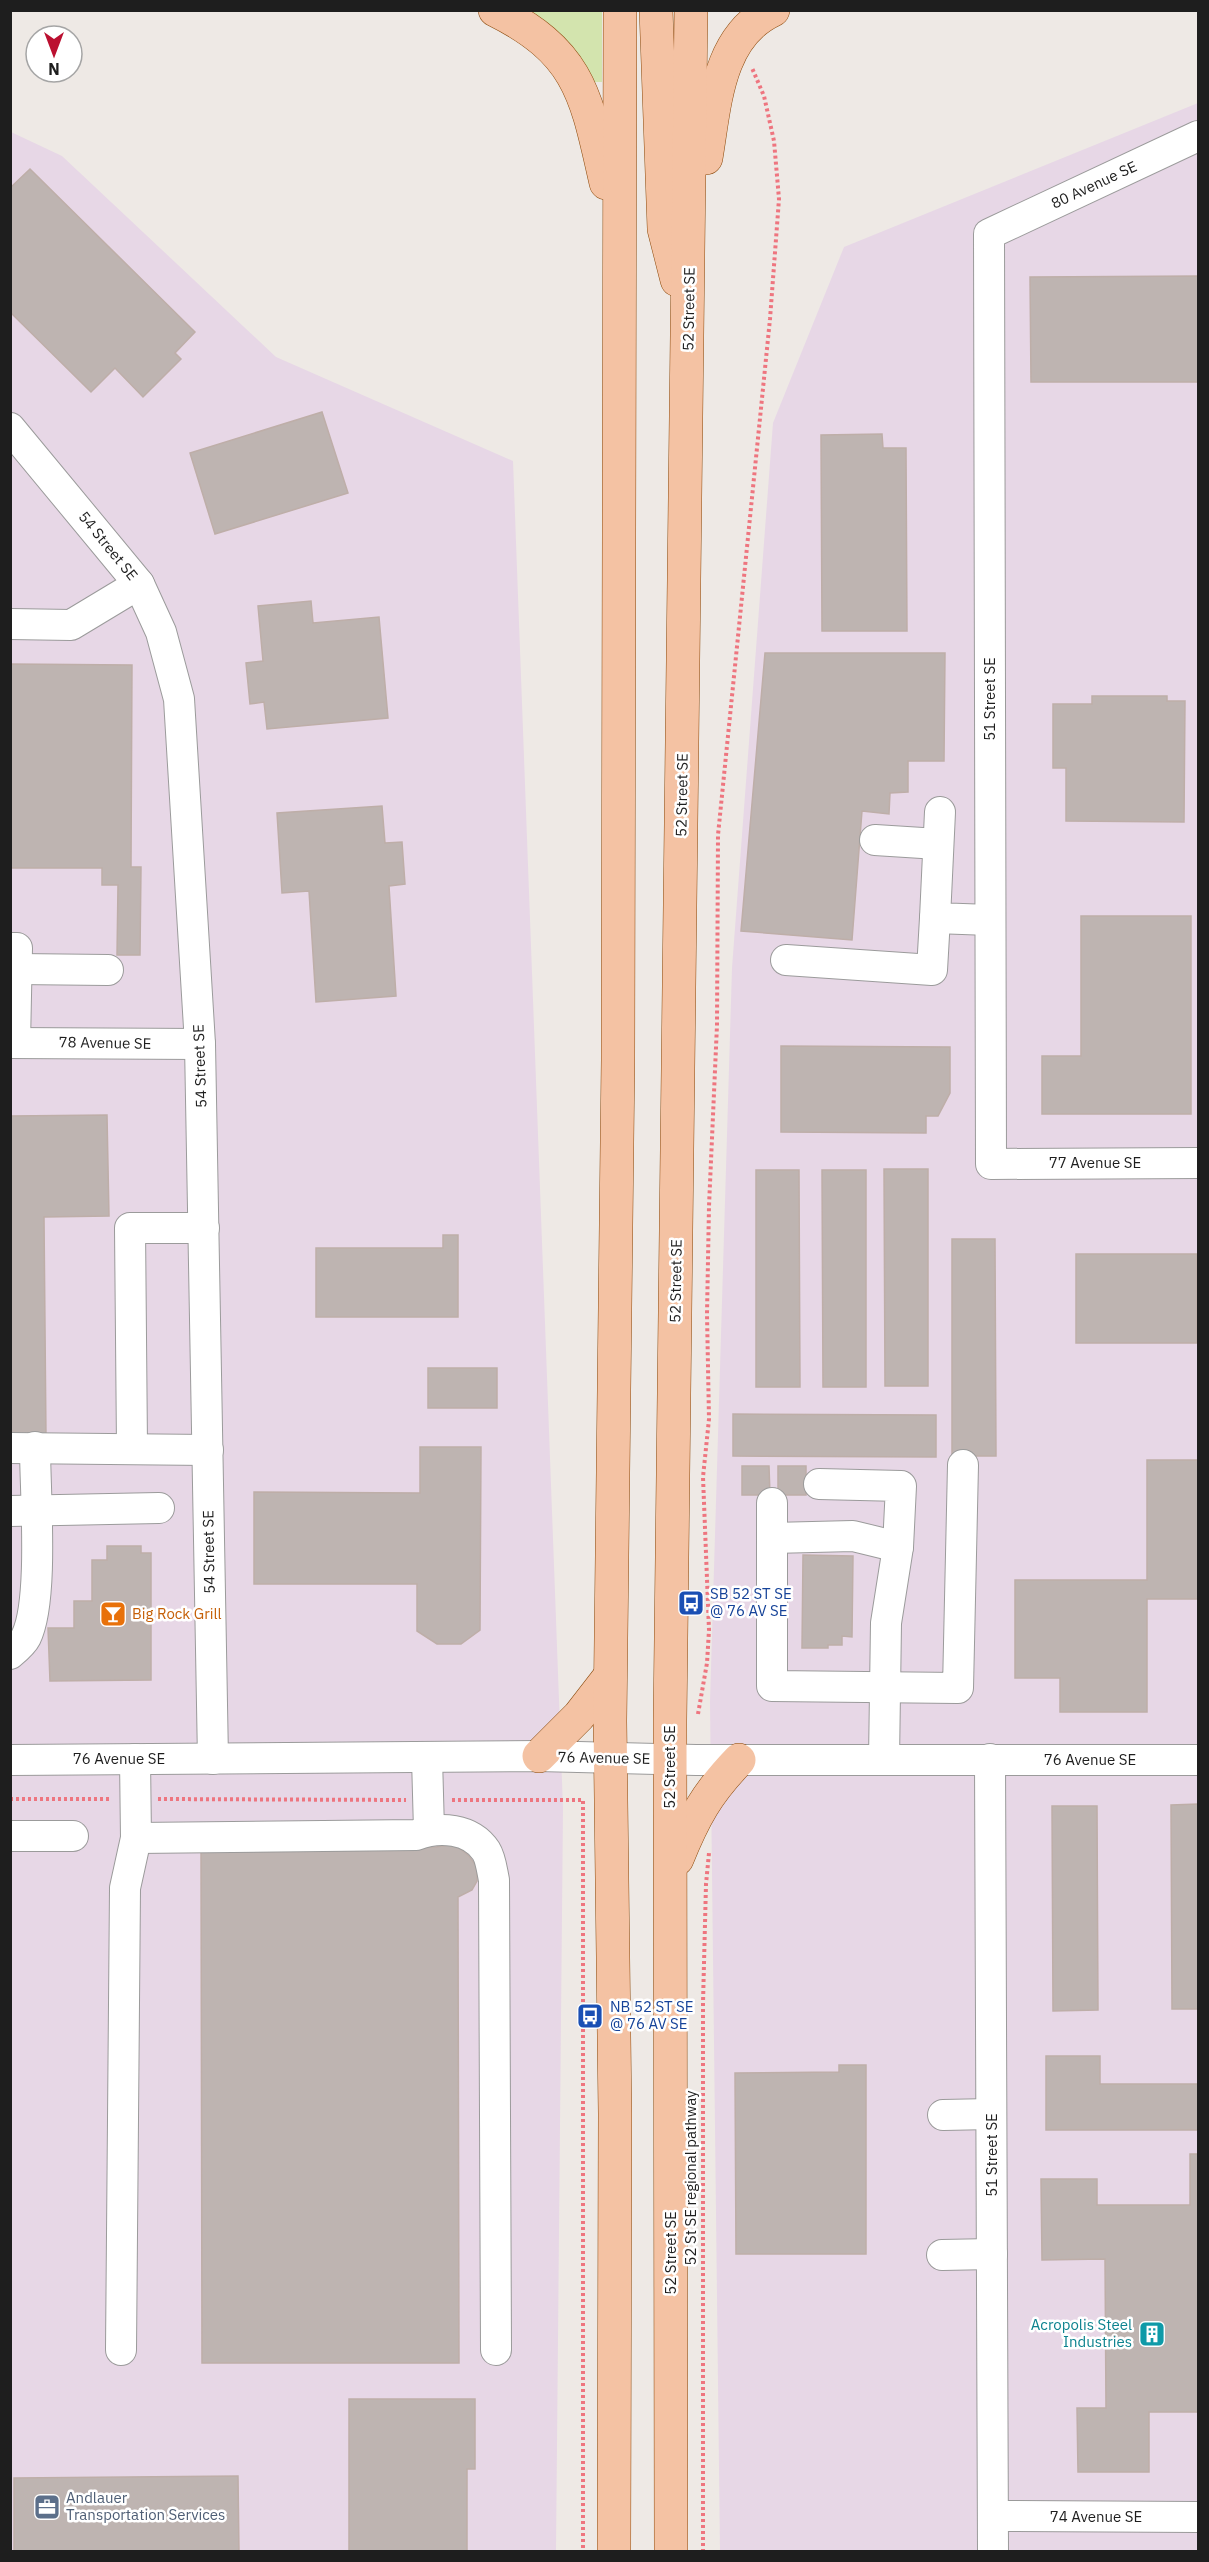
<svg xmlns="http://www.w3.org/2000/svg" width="1209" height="2562" font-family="'IBM Plex Sans',sans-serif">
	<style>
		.industrial { fill: #e7d7e6 }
		.grass { fill: #d3e4ae }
		.building { fill: #beb4b1; stroke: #beaea8; stroke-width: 1.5 }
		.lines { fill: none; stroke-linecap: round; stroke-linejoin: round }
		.minor-casing { stroke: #9b9b9b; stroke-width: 32 }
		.major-casing { stroke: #8c4a0c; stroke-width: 34 }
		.path { stroke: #ee757f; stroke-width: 4; stroke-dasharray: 3 3; stroke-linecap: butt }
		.minor { stroke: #fff; stroke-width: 30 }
		.major { stroke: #f4c2a3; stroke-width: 33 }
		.labels { text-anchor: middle; stroke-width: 5; stroke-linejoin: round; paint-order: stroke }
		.street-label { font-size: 15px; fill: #1e1e1e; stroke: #fff }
		.transit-label { font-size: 15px; fill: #164399; stroke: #fff; text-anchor: start }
		.food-label { font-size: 15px; fill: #c56008; stroke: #fff; text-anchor: start }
		.culture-label { font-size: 15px; fill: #0d838f; stroke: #fff; text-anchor: end }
		.service-label { font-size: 15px; fill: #4e5e75; stroke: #fff; text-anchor: start }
	</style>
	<rect width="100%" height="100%" fill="#eee9e5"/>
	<g class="industrial">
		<polygon points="1198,103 1198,2551 720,2552 710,1702 732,968 773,423 844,247"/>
		<polygon points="11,132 62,156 276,357 513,461 563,1808 556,2551 11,2552"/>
	</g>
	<polygon class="grass" points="524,11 602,11 602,82 593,82"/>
	<g class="building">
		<polygon points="30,169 195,332 175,353 181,359 143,397 115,368 91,392 10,312 10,188"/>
		<polygon points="1198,276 1198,382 1031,382 1030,277"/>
		<polygon points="322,412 348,493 215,534 190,453"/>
		<polygon points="882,434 883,448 906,448 907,631 822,631 821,435"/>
		<polygon points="311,601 313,623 379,617 388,718 267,729 264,702 250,704 246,663 263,661 258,606"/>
		<polygon points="765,653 945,653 944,761 908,761 908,792 890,793 889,814 862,811 852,940 741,931"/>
		<polygon points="10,664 132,665 131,867 141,867 140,955 117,955 118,885 102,885 102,868 10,868"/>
		<polygon points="1092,696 1167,696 1167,701 1185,701 1184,822 1066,821 1066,768 1053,768 1053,704 1092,704"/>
		<polygon points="382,806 385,843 402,842 405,884 389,886 396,996 316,1002 309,891 282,893 277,813"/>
		<polygon points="1081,916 1191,916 1191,1114 1042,1114 1042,1056 1081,1056"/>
		<polygon points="781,1046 950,1047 950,1093 938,1116 926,1116 926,1133 781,1132"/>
		<polygon points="107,1115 109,1216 44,1217 46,1437 10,1438 10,1116"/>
		<polygon points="884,1169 928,1169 928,1386 885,1386"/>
		<polygon points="756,1170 799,1170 800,1387 756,1387"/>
		<polygon points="822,1170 866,1170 866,1387 823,1387"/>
		<polygon points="443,1235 458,1235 458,1317 316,1317 316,1248 443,1248"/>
		<polygon points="952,1239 995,1239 996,1456 952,1456"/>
		<rect x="1076" y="1254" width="121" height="89"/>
		<rect x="428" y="1368" width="69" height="40"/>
		<polygon points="733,1414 936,1415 936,1457 733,1456"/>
		<polygon points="420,1447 481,1447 480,1630 461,1644 437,1644 417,1631 417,1584 254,1584 254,1492 420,1493"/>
		<polygon points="1147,1460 1198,1460 1198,1599 1147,1599 1147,1712 1060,1712 1060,1678 1015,1678 1015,1580 1147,1580"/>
		<polygon points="742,1466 769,1466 770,1495 742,1495"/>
		<rect x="778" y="1466" width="28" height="29"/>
		<polygon points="107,1546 141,1546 141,1553 151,1553 151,1680 50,1681 48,1628 74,1628 74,1601 92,1601 92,1560 107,1560"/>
		<polygon points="803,1555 853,1556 852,1637 842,1636 842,1645 828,1645 828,1648 802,1648"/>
		<polygon points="1198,1804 1198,2009 1172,2009 1171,1805"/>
		<polygon points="1052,1806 1097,1806 1098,2010 1053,2011"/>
		<polygon points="449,1845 458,1847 469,1856 477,1867 477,1881 472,1890 458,1897 459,2363 202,2363 201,1847 436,1847"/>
		<polygon points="1046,2056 1100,2056 1100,2084 1198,2084 1198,2130 1046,2130"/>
		<polygon points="839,2065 866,2065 866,2254 736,2254 735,2073 839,2072"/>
		<polygon points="1190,2154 1198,2154 1198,2412 1149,2412 1149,2472 1078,2472 1077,2408 1106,2408 1105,2259 1042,2260 1041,2179 1097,2179 1097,2205 1190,2205"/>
		<polygon points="349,2399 475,2399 475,2469 467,2469 467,2552 349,2552"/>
		<polygon points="238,2476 239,2552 14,2552 14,2478"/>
	</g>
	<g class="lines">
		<defs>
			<g id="minor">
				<polyline points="1198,136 989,234 991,1164 1198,1163"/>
				<polyline points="10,428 139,584 161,632 179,699 200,1044 213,1759"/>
				<polyline points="10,624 71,625 139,584"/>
				<polyline points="940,812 935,918 990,920"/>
				<polyline points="875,840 938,844"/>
				<polyline points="10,948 17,948 15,1043"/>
				<polyline points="786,960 932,970 935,918"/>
				<polyline points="17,969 108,970"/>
				<polyline points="10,1043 200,1044"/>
				<polyline points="132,1447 130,1228 204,1228"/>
				<polyline points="10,1448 208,1450"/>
				<polyline points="819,1484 901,1486 898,1547 886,1623 884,1760"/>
				<polyline points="772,1503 772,1686 958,1688 963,1465"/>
				<polyline points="10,1511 159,1508"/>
				<polyline points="772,1538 853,1536 898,1547"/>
				<path d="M10 1654C16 1649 23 1643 26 1637 44 1601 35 1491 35 1447"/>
				<polyline points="427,1758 429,1830"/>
				<polyline points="990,1759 993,2552"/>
				<polyline points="10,1760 539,1756 696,1760 1198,1760"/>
				<polyline points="10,1836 73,1836"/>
				<path d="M136 1838 416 1835C439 1826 471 1828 486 1851 491 1859 492 1871 494 1880L496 2350"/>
				<polyline points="943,2115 991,2114"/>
				<polyline points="942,2255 992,2254"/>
				<polyline points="121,2350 125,1888 136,1838 135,1759"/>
				<polyline points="993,2516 1198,2517"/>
			</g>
			<g id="major">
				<path d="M495 10C581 53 586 96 606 183"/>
				<polyline points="656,10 664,229 677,280"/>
				<path d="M706 158C715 106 717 36 773 10"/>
				<polyline points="539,1756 579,1716 610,1676"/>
				<path d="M677 1859C694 1817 707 1793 739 1760"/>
				<polyline points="614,2552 615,2114 610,1721 618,1060 620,10"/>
				<polyline points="671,2552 670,1720 691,10"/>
			</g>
		</defs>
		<use href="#minor" class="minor-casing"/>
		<use href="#major" class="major-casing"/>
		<g class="path">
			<polyline points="698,1714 707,1663 709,1630 703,1477 709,1419 707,1314 709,1206 717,1025 718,835 770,319 779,199 774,141 764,96 752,68"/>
			<polyline points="10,1799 112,1799"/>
			<polyline points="158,1799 406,1800"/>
			<polyline points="452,1800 583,1800 583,2552"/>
			<polyline points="703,2552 703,2003 706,1884 709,1853"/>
		</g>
		<use href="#minor" class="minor"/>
		<use href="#major" class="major"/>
	</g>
	<defs>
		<symbol id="bus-square" viewBox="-11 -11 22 22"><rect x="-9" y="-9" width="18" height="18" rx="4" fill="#1a4fb4" stroke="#fff"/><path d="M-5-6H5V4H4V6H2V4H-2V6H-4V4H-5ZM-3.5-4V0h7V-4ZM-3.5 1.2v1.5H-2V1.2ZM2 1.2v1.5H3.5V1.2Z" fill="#fff"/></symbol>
		<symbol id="bar-square" viewBox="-11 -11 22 22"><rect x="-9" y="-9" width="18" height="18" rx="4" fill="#e8710a" stroke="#fff"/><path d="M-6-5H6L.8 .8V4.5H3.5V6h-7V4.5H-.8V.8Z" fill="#fff"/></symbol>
		<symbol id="building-square" viewBox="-11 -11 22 22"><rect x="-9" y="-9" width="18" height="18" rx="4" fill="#0f9aa8" stroke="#fff"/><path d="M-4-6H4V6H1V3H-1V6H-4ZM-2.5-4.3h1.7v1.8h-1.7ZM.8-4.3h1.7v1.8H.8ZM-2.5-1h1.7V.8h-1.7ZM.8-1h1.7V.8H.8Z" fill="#fff"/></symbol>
		<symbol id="office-square" viewBox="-11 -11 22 22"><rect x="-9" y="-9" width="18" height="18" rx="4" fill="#5c6f8a" stroke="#fff"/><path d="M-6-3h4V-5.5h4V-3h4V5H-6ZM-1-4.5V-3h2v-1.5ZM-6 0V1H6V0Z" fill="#fff"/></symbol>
	</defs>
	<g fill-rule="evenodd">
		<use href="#bus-square" x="676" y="1588" width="30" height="30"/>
		<use href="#bar-square" x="98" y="1599" width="30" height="30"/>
		<use href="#bus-square" x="575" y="2001" width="30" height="30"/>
		<use href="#building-square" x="1137" y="2319" width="30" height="30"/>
		<use href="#office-square" x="32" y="2492" width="30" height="30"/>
	</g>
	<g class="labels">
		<g class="street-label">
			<text transform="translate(1094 185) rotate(-25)" y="5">80 Avenue SE</text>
			<text transform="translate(689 309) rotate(-89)" y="5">52 Street SE</text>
			<text transform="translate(108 546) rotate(51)" y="5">54 Street SE</text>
			<text transform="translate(990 699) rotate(-90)" y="5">51 Street SE</text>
			<text transform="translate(682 795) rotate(-89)" y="5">52 Street SE</text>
			<text transform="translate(105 1043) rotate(1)" y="5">78 Avenue SE</text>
			<text transform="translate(200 1066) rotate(-92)" y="5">54 Street SE</text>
			<text x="1095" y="1168">77 Avenue SE</text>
			<text transform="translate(676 1281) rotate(-89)" y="5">52 Street SE</text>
			<text transform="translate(209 1552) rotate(-91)" y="5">54 Street SE</text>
			<text transform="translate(604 1758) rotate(1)" y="5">76 Avenue SE</text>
			<text x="119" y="1764">76 Avenue SE</text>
			<text x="1090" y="1765">76 Avenue SE</text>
			<text transform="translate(670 1767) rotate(-90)" y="5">52 Street SE</text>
			<text transform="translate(992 2155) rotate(-90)" y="5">51 Street SE</text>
			<text transform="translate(691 2178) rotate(-90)" y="5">52 St SE regional pathway</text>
			<text transform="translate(671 2253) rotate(-90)" y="5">52 Street SE</text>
			<text x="1096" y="2522">74 Avenue SE</text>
		</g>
		<g class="transit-label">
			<text x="710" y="1599">SB 52 ST SE<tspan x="710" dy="17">@ 76 AV SE</tspan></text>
			<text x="610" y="2012">NB 52 ST SE<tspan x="610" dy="17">@ 76 AV SE</tspan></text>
		</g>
		<g class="food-label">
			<text x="132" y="1619">Big Rock Grill</text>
		</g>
		<g class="culture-label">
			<text x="1132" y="2330">Acropolis Steel<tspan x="1132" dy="17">Industries</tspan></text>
		</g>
		<g class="service-label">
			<text x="66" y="2503">Andlauer<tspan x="66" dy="17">Transportation Services</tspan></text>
		</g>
	</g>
	<rect width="1209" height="2562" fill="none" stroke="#1e1e1e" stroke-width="24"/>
	<g transform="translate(54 54) rotate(180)"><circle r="28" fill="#ffffff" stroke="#a5a5a5" stroke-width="1.5"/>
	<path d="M0-4.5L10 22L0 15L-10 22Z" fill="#bb1030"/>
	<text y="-9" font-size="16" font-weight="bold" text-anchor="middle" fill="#1e1e1e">N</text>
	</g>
</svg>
